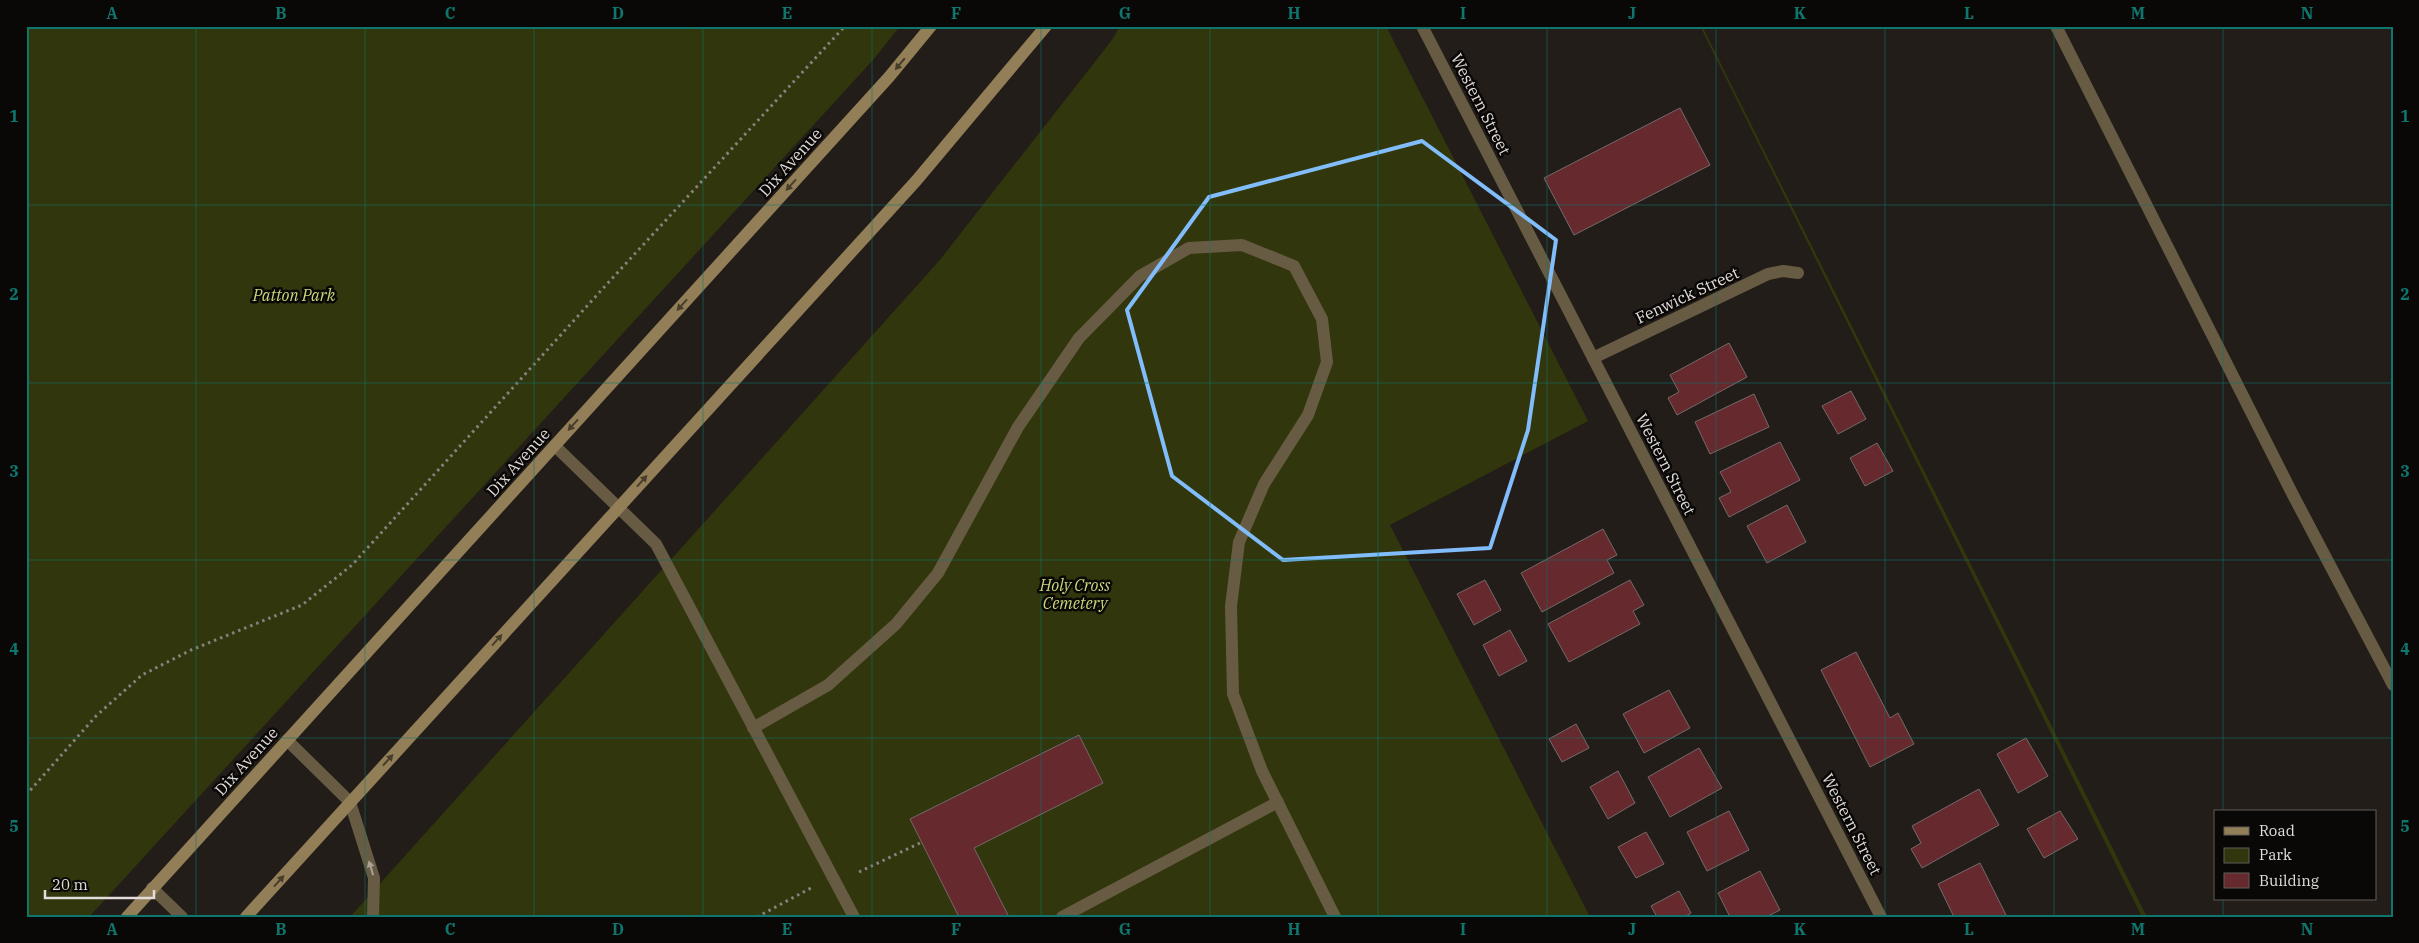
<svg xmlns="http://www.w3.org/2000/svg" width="2419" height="943" font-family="'IBM Plex Serif',serif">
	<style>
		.green { fill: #31360c }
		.building { fill: #66292d; stroke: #746a6a }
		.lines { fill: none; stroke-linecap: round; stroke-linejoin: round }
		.path { stroke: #88827f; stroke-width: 3; stroke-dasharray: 2.5 4; stroke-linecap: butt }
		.lane { stroke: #685b43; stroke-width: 12 }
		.street { stroke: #685b43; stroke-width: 12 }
		.secondary { stroke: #927e57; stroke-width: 12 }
		.oneway { fill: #473d2a }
		.oneway2 { fill: #aba297 }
		.marked { fill: none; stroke: #81bdfa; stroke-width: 4; stroke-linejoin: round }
		.grid { fill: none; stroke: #0f766e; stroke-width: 1; stroke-opacity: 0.55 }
		.labels { text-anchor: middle; stroke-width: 5; stroke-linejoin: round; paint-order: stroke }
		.street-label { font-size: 16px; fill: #e2dddb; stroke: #0a0806 }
		.park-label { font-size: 16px; font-style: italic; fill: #cad77a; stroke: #0a0806 }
		.neatline { fill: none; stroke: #0f766e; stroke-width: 2 }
		.grid-label { font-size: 16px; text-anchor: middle; font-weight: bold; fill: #0f766e }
	</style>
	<rect width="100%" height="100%" fill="#231d19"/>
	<g class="green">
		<polygon points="26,26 900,26 873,60 89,917 26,917"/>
		<polygon points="1120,26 1386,26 1588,421 1390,525 1590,917 350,917 939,261 1112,40"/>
		<polygon points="1700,26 1702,26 2147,917 2142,917"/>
	</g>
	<g class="building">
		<polygon points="1680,108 1710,165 1574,235 1544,178"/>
		<polygon points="1729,343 1747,377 1677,415 1668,398 1679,392 1670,375"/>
		<polygon points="1851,391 1866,419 1838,434 1822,406"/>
		<polygon points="1754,394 1769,427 1710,454 1695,422"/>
		<polygon points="1780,442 1800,480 1729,517 1719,498 1731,492 1720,472"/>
		<polygon points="1877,443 1893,471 1865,486 1850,458"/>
		<polygon points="1787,505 1806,542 1767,563 1747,526"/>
		<polygon points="1603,529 1617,555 1607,560 1614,573 1542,612 1521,573"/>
		<polygon points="1485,580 1501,610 1474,625 1457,594"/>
		<polygon points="1630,580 1644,605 1633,611 1640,624 1569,662 1548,624"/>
		<polygon points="1510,630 1527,661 1499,676 1483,645"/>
		<polygon points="1856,652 1890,718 1898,713 1914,744 1870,767 1821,670"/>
		<polygon points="1669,690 1690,728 1644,753 1623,714"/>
		<polygon points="1576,724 1589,748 1562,762 1549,739"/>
		<polygon points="1079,735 1103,783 974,848 1009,917 959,917 910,819"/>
		<polygon points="2026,738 2048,776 2018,793 1997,754"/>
		<polygon points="1699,748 1722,788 1670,817 1648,777"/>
		<polygon points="1618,771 1635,803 1608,819 1590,787"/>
		<polygon points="1979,789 1999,825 1922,868 1911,849 1921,843 1912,826"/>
		<polygon points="1729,811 1749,850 1707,871 1687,832"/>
		<polygon points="2060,811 2078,839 2044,858 2027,829"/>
		<polygon points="1646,832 1664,864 1636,878 1618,847"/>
		<polygon points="1980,863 2007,917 1954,917 1938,884"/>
		<polygon points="1760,871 1780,910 1766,917 1730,917 1718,893"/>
		<polygon points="1679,891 1691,913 1684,917 1657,917 1651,906"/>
	</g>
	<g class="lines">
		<g class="path">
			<polyline points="26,795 96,716 142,675 191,650 302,605 352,565 607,284 845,26"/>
			<polyline points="859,872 922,842"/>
			<polyline points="757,917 811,888"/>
		</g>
		<g class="lane">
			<polyline points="2056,26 2293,495 2393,685"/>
			<polyline points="555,446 656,544 854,917"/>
			<polyline points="753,728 828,685 896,624 938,573 1018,427 1079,338 1140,276 1189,248 1242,245 1294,266 1322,319 1327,362 1308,415 1264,484 1239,542 1231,606 1233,694 1262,771 1335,917"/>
			<polyline points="287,740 350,802 374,878 373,917"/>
			<polyline points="152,888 182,917"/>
			<polyline points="1062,917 1278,802"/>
		</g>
		<g class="street">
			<polyline points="1422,26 1881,917"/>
			<polyline points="1593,358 1768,274 1783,271 1798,273"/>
		</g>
		<g class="secondary">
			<polyline points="127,917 889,77 931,26"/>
			<polyline points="246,917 916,181 1046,26"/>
		</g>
	</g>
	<defs><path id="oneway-solid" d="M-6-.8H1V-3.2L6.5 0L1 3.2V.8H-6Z" transform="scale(1.25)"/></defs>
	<g class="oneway">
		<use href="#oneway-solid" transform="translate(900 64) rotate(130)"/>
		<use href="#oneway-solid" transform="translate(791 185) rotate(132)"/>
		<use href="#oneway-solid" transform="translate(682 305) rotate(132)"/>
		<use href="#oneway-solid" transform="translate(573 425) rotate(132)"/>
		<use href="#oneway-solid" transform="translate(642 481) rotate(-48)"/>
		<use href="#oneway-solid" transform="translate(497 640) rotate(-48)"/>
		<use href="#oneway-solid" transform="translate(388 760) rotate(-48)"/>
		<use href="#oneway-solid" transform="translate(279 881) rotate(-48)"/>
	</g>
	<use class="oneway2" href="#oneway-solid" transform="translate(371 868) rotate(-107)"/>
	<path class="marked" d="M1422 141 1556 240 1528 430 1490 548 1283 560 1172 476 1127 310 1209 197Z"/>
	<path class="grid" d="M196 26V917M365 26V917M534 26V917M703 26V917M872 26V917M1041 26V917M1210 26V917M1378 26V917M1547 26V917M1716 26V917M1885 26V917M2054 26V917M2223 26V812M26 205H2393M26 383H2393M26 560H2393M26 738H2393M2223 899V917"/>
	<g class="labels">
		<g class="street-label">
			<text transform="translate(1481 104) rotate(63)" y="6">Western Street</text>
			<text transform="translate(790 162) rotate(-48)" y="6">Dix Avenue</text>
			<text transform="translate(1687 295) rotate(-25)" y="6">Fenwick Street</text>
			<text transform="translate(518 462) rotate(-48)" y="6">Dix Avenue</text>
			<text transform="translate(1666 464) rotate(63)" y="6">Western Street</text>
			<text transform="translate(246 761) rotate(-48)" y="6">Dix Avenue</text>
			<text transform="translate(1852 824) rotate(63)" y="6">Western Street</text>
		</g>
		<g class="park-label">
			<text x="294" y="301">Patton Park</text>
			<text x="1075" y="591">Holy Cross<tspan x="1075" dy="18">Cemetery</tspan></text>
		</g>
	</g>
	<rect width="2419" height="943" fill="none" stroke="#0a0806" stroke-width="55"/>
	<rect x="2214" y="810" width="162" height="90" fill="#0a0806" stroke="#605d5b"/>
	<rect x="2224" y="827" width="25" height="8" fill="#927e57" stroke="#605d5b"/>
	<text x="2259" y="836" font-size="15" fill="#e2dddb">Road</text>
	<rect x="2224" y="848" width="25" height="15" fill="#31360c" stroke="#605d5b"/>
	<text x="2259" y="860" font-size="15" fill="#e2dddb">Park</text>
	<rect x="2224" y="873" width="25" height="15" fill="#66292d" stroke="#605d5b"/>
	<text x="2259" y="886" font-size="15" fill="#e2dddb">Building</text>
	<path d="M45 890v8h109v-8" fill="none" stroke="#e2dddb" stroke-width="2.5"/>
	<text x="52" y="890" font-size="15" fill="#e2dddb" stroke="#0a0806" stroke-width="4" paint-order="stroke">20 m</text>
	<rect x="28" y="28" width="2364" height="888" class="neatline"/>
	<g class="grid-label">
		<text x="112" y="19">A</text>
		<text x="281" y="19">B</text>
		<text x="450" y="19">C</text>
		<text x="618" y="19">D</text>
		<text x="787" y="19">E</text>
		<text x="956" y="19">F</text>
		<text x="1125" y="19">G</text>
		<text x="1294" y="19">H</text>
		<text x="1463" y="19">I</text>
		<text x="1632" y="19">J</text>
		<text x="1800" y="19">K</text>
		<text x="1969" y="19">L</text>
		<text x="2138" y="19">M</text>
		<text x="2307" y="19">N</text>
		<text x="14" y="122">1</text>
		<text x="2405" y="122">1</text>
		<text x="14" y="300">2</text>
		<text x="2405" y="300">2</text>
		<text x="14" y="477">3</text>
		<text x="2405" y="477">3</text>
		<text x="14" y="655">4</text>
		<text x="2405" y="655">4</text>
		<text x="14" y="832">5</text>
		<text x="2405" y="832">5</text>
		<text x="112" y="935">A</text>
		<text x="281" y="935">B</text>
		<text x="450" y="935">C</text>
		<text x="618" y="935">D</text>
		<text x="787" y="935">E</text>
		<text x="956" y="935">F</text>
		<text x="1125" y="935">G</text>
		<text x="1294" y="935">H</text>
		<text x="1463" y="935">I</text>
		<text x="1632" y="935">J</text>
		<text x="1800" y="935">K</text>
		<text x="1969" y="935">L</text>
		<text x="2138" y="935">M</text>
		<text x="2307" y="935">N</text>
	</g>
</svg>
